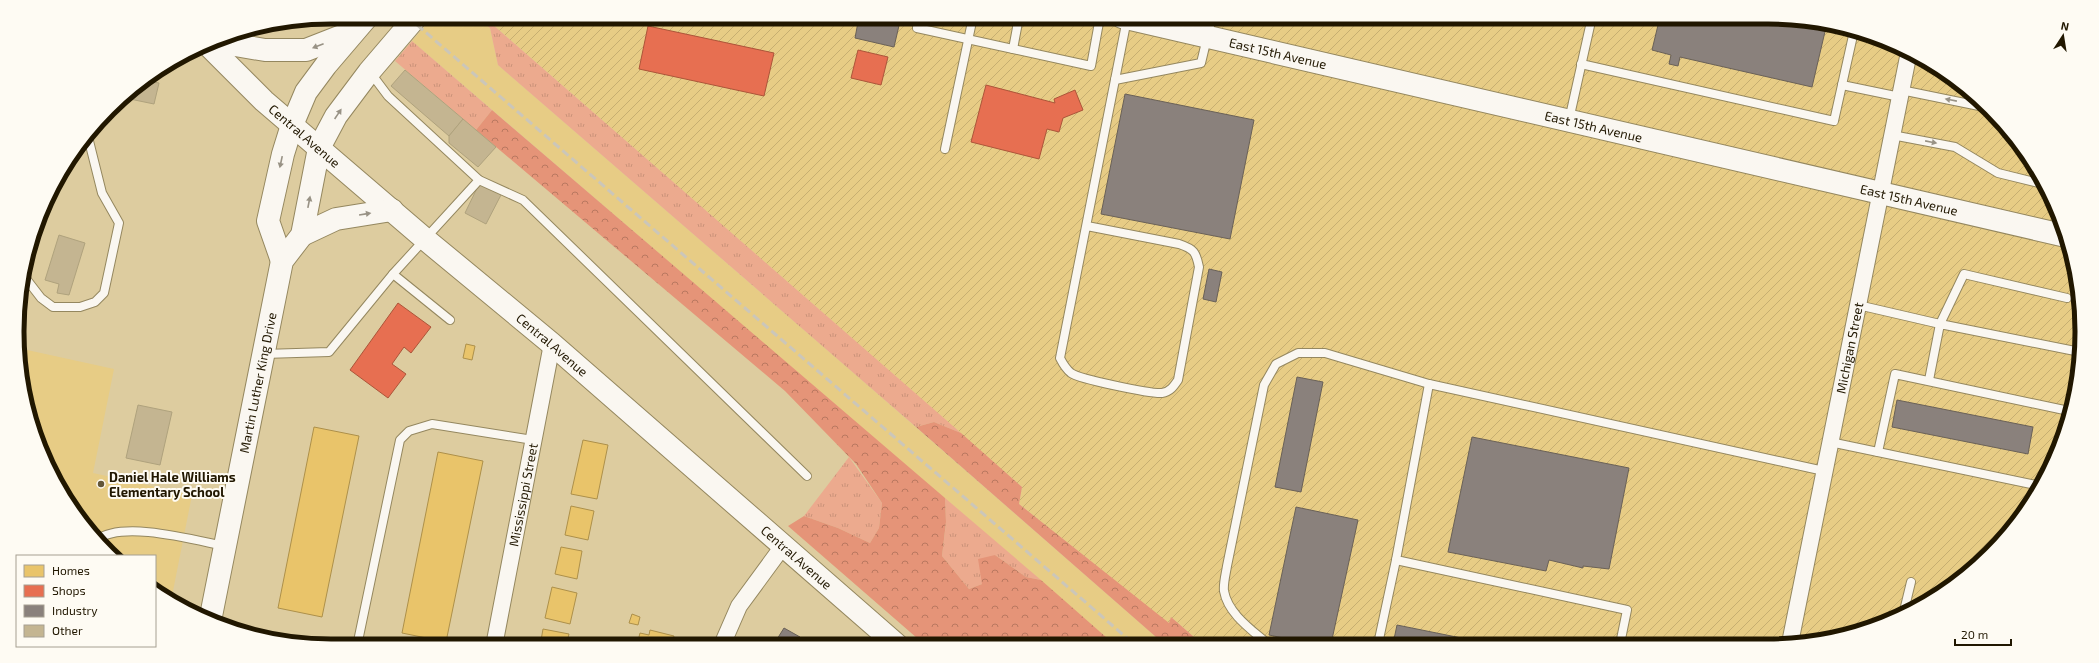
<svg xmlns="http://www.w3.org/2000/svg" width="2099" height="663" font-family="'Exo 2',sans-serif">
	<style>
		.built { fill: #e7cc85 }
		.industrial { fill: url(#industrial-furrows) }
		.grass { fill: url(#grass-tufts) }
		.forest { fill: url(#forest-crowns) }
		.homes { fill: #e9c46a; stroke: #ad904a }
		.shops { fill: #e76f51; stroke: #ac5539 }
		.industry { fill: #8a817c; stroke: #6a6157 }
		.building { fill: #c4b591; stroke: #afa27d }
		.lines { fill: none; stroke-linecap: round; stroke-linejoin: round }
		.lane-casing { stroke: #94875f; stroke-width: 10 }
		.street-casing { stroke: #94875f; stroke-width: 18 }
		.secondary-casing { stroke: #94875f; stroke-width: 24 }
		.lane { stroke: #faf7f1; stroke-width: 8 }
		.street { stroke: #faf7f1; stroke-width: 16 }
		.secondary { stroke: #faf7f1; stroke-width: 22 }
		.rail { stroke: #cbc6b9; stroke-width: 3; stroke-dasharray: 8 4; stroke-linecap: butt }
		.oneway { fill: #989285 }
		.poi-dot { fill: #635638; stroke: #fefbf3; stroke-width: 1.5 }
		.labels { text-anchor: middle; stroke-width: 4; stroke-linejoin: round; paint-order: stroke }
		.street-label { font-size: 13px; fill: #211700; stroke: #fefbf3 }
		.poi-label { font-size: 13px; font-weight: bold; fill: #211700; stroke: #fefbf3; text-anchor: start }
		.rim { fill: none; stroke: #211700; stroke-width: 5 }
	</style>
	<defs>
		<pattern id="industrial-furrows" width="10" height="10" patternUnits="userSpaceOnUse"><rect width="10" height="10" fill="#e7cc85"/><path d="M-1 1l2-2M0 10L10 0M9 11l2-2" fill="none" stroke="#c6ae71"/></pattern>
		<pattern id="grass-tufts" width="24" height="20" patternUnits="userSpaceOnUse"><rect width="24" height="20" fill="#ecaa8e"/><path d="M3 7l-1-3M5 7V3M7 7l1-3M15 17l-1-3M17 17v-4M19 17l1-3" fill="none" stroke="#ca9279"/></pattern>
		<pattern id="forest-crowns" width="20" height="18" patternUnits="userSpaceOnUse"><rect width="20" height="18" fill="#e59478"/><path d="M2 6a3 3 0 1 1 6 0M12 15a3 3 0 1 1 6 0" fill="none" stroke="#b97860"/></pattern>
	</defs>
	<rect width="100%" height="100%" fill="#ddcc9f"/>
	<g class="built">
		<polygon points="433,17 451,17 458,23 463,17 477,17 490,28 498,65 880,396 1164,644 1115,645 412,41"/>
		<polygon points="18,348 114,369 93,473 192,495 171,601 155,592 155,556 112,556 70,506 28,413"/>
	</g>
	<polygon class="industrial" points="484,17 1767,17 1829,23 1888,41 1942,70 1990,109 2029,157 2058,211 2076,270 2082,332 2076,393 2040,489 1990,554 1907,613 1809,643 1202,644 1171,617 1169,624 1019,504 1022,487"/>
	<g class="grass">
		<polygon points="477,17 484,17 961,433 934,422 916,427 498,65 490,28"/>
		<polygon points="412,41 492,110 476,130 395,61"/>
		<polygon points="849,457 882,503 879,528 870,543 838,528 804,516"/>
		<polygon points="945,498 1041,580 1026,577 995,555 982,584 969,589 942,556 946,523"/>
	</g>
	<g class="forest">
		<polygon points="492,110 945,498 946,522 942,556 969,589 982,584 978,559 995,555 1026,577 1041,580 1115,645 925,645 788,526 804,516 838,528 870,543 879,528 882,503 856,464 785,391 476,130"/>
		<polygon points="934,422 961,433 1022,487 1019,504 1169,623 1171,617 1202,644 1164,644 916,427"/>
	</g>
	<g class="homes">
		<polygon points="466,344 475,346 472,360 463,358"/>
		<polygon points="314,427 359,436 322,617 278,608"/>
		<polygon points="583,440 608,445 597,499 571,494"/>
		<polygon points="438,452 483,461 446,642 402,633"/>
		<polygon points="571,506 594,511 588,540 565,535"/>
		<polygon points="561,547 582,551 577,579 555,574"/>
		<polygon points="552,587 577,593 570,624 545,618"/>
		<polygon points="632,614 640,617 638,625 629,623"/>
		<polygon points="543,629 569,634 566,646 540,646"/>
		<polygon points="650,630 674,636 672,645 637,645 640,633 649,635"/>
	</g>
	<g class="shops">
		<polygon points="648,26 774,53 764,96 639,69"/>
		<polygon points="858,50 888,57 881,85 851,78"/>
		<polygon points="986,85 1055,103 1054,99 1075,90 1083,110 1063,118 1059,132 1047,129 1039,159 971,142"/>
		<polygon points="398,303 431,327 411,353 404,347 392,364 406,374 388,398 350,370"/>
	</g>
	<g class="industry">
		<polygon points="859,17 901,17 894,47 855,38"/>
		<polygon points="1643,17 1768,17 1827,23 1812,87 1680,57 1678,66 1669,64 1671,55 1652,50 1659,21"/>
		<polygon points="1125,94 1254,120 1230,239 1101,214"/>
		<polygon points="1209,269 1222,272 1216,302 1203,299"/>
		<polygon points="1297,377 1323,382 1301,492 1275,487"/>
		<polygon points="1897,400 2033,427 2028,454 1892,427"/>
		<polygon points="1472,437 1629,468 1609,569 1583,566 1583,568 1549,560 1546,571 1448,552"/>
		<polygon points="1296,507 1358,520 1331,644 1312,644 1269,635"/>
		<polygon points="1397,625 1491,644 1393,644"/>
		<polygon points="784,628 800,637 796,645 774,644"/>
	</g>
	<g class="building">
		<polygon points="405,70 463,119 449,136 391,86"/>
		<polygon points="148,81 159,83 154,104 125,98 126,94"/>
		<polygon points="463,119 496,147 478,167 449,143 449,136"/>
		<polygon points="480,182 502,193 486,224 465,213"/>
		<polygon points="59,235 85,243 69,295 57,293 59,284 45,280"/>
		<polygon points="138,405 172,412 160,465 126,458"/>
	</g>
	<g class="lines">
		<defs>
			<g id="lane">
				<polyline points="919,17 917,28 1091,66 1100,17"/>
				<polyline points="1013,49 1019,17"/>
				<polyline points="1581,64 1834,121 1854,31"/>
				<polyline points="370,72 388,96 479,180 523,200 807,476"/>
				<polyline points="1115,80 1201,63 1212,17"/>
				<polyline points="1842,85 1900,97"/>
				<polyline points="1901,90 1989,108"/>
				<polyline points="1569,120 1592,17"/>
				<polyline points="1892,135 1955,147 1998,173 2043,184"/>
				<polyline points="945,149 973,17"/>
				<path d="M1087 226 1179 244C1194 249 1196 252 1199 267L1178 380C1174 386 1170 392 1162 393 1151 394 1079 379 1071 373 1066 369 1063 364 1060 358L1127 19"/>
				<polyline points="393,274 450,320"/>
				<polyline points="24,276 41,298 53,307 80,307 95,302 104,293 119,223 102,193 88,137 86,136"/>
				<polyline points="1858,305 1940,324 1964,274 2067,298"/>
				<polyline points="264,354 329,352 393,274 479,180"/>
				<polyline points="1929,380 1940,324 2080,352"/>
				<polyline points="1830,442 2041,486"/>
				<polyline points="1878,452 1895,374 2069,411"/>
				<path d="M97 540C122 520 194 540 224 546"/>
				<polyline points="1903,615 1911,582"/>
				<path d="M1268 644C1252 630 1228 614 1224 591 1223 584 1226 573 1227 566L1264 385 1276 364 1298 353H1325L1429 384"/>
				<polyline points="1378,644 1396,560"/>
				<polyline points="1620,644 1627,610 1396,560 1429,384 1824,471"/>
				<polyline points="357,646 400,440 409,431 432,424 533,440"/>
			</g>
			<g id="street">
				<path id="s1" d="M1790 643 1909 52"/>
				<polyline points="722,645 739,606 783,546"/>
				<path id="s2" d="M494 646 552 344"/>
			</g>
			<g id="secondary">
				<path id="s3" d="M1122 17 2066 236"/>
				<polyline points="212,41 265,50 306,50 352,32"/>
				<path id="s4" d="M207 44 264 101 425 239 552 344 897 645"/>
				<polyline points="302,235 336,219 392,210"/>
				<polyline points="282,261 268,221 283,154 292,125 306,92 326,65 367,17"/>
				<path id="s5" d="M210 621 282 261 302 235 319 148 336 116 369 72 416 17"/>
			</g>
		</defs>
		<use href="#lane" class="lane-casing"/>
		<use href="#street" class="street-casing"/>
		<use href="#secondary" class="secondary-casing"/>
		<use href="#lane" class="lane"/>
		<use href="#street" class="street"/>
		<use href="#secondary" class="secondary"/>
		<polyline class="rail" points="408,17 1135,645"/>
	</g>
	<defs><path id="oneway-solid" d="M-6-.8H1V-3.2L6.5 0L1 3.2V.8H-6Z"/></defs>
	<g class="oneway">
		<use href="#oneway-solid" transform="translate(318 46) rotate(159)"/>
		<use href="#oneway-solid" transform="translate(1951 100) rotate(-169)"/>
		<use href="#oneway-solid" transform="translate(338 114) rotate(-56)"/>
		<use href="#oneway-solid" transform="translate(1931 142) rotate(11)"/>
		<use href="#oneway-solid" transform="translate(281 162) rotate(102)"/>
		<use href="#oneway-solid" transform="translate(309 202) rotate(-79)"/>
		<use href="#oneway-solid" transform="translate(365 214) rotate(-9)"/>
	</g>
	<circle class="poi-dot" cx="101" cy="484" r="4"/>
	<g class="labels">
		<g class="street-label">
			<text dy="5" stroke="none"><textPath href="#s3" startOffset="160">East 15th Avenue</textPath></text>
			<text dy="5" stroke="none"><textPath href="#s3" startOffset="484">East 15th Avenue</textPath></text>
			<text dy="5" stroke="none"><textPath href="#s4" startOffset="134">Central Avenue</textPath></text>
			<text dy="5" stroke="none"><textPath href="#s3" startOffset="808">East 15th Avenue</textPath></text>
			<text dy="5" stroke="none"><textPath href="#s4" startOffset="458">Central Avenue</textPath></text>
			<text dy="5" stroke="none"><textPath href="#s1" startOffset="301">Michigan Street</textPath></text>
			<text dy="5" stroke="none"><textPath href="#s5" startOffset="243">Martin Luther King Drive</textPath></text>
			<text dy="5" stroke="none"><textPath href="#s2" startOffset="154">Mississippi Street</textPath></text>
			<text dy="5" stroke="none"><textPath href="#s4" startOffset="782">Central Avenue</textPath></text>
		</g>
		<g class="poi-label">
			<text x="109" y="482">Daniel Hale Williams<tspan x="109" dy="15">Elementary School</tspan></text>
		</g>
	</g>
	<path d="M0 0H2099V663H0ZM331 24H1768A307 307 0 0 1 2075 331V332A307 307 0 0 1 1768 639H331A307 307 0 0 1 24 332V331A307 307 0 0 1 331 24Z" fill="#fefbf3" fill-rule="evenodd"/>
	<path class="rim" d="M331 24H1768A307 307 0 0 1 2075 331V332A307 307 0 0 1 1768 639H331A307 307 0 0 1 24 332V331A307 307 0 0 1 331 24Z"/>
	<rect x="16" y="555" width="140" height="92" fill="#fefbf3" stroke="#a6a092"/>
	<rect x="24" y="565" width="20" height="12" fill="#e9c46a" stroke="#a6a092"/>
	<text x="52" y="575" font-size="12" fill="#211700">Homes</text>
	<rect x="24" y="585" width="20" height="12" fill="#e76f51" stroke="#a6a092"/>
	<text x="52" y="595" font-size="12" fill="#211700">Shops</text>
	<rect x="24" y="605" width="20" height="12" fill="#8a817c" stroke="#a6a092"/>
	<text x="52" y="615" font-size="12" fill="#211700">Industry</text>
	<rect x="24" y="625" width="20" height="12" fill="#c4b591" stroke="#a6a092"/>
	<text x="52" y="635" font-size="12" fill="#211700">Other</text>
	<g transform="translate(2063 36) rotate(12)" stroke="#fefbf3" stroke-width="3" paint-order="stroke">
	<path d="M0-3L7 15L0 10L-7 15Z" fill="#211700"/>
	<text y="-6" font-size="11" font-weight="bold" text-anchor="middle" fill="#211700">N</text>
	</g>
	<path d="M1955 639v6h56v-6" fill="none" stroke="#211700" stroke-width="2"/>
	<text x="1961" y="639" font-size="12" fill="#211700" stroke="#fefbf3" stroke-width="3" paint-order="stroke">20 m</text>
</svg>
